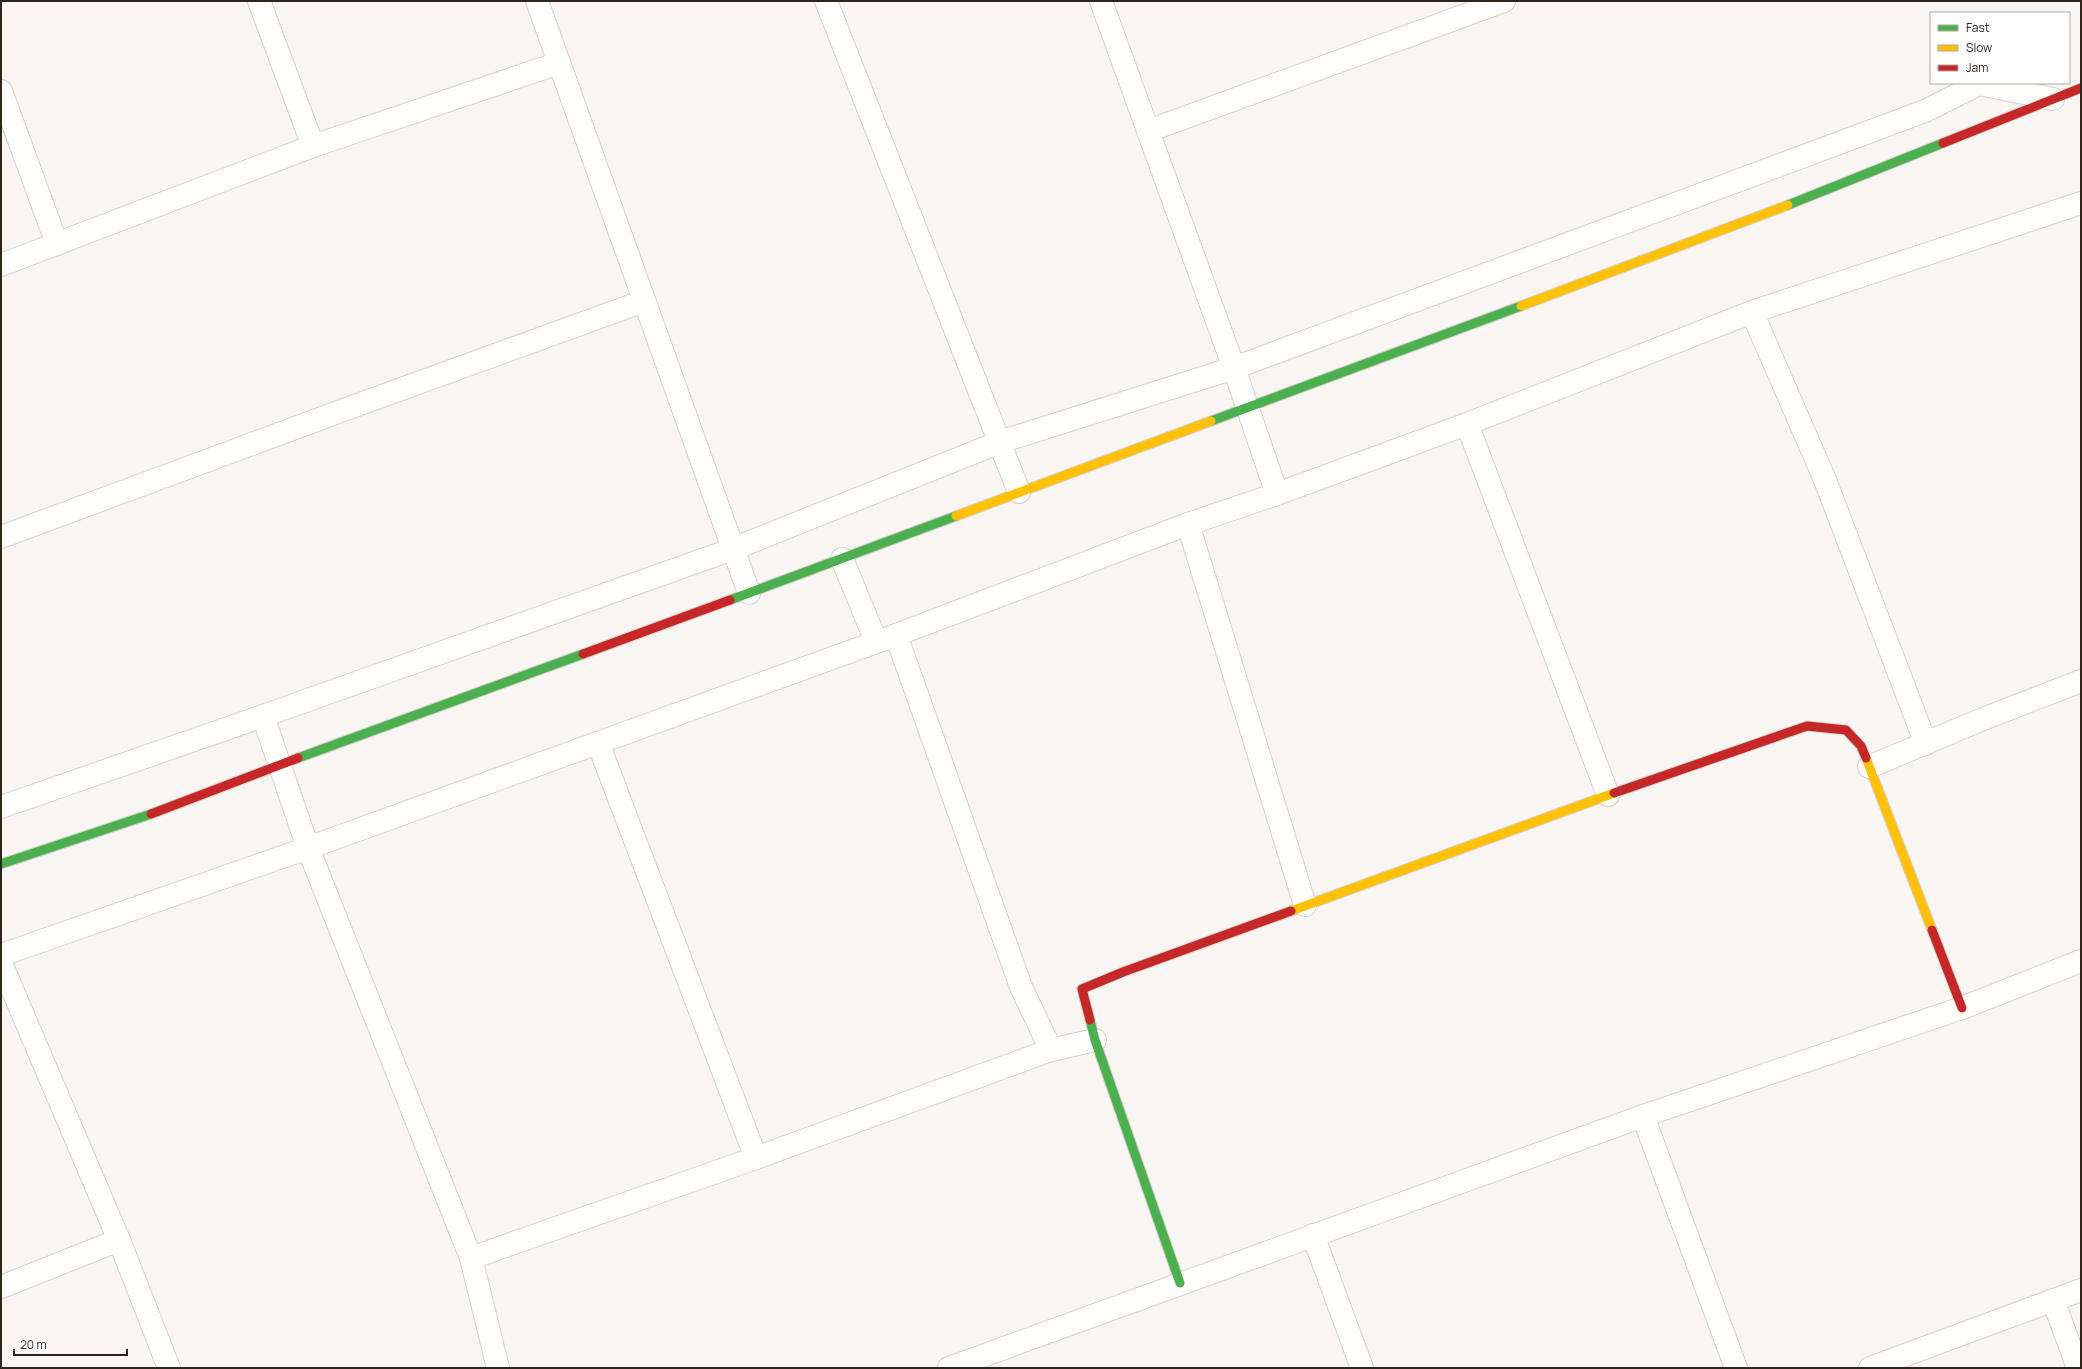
<svg xmlns="http://www.w3.org/2000/svg" width="2082" height="1369" font-family="Manrope,sans-serif">
	<style>
		.lines { fill: none; stroke-linecap: round; stroke-linejoin: round }
		.street-casing { stroke: #d8d0ca; stroke-width: 24 }
		.fast-casing { stroke: #d8d0ca; stroke-width: 11 }
		.slow-casing { stroke: #d8d0ca; stroke-width: 11 }
		.jam-casing { stroke: #d8d0ca; stroke-width: 11 }
		.street { stroke: #fefefd; stroke-width: 22 }
		.fast { stroke: #4caf50; stroke-width: 9 }
		.slow { stroke: #ffc107; stroke-width: 9 }
		.jam { stroke: #c62828; stroke-width: 9 }
	</style>
	<rect width="100%" height="100%" fill="#f8f5f2"/>
	<g class="lines">
		<defs>
			<g id="street">
				<polyline points="259,1 313,146 559,63"/>
				<polyline points="537,1 749,593"/>
				<polyline points="826,1 1019,492"/>
				<polyline points="1101,1 1234,368 1277,494"/>
				<polyline points="1,91 57,244"/>
				<polyline points="1148,131 1504,1"/>
				<polyline points="1,265 313,146"/>
				<polyline points="1752,312 1825,480 1926,744"/>
				<polyline points="1467,424 1608,795"/>
				<polyline points="1188,524 1305,905"/>
				<polyline points="1,537 349,408 644,301"/>
				<polyline points="842,559 876,641"/>
				<polyline points="896,635 1021,987 1051,1050"/>
				<polyline points="263,716 308,848 471,1258 498,1368"/>
				<polyline points="598,743 756,1158"/>
				<polyline points="1869,767 1983,719 2081,681"/>
				<polyline points="1,807 263,716 733,549 1000,442 1234,368 1925,111 1979,84 2053,99"/>
				<polyline points="1,955 308,848 896,635 1188,524 1277,494 1467,424 1752,312 2081,203"/>
				<polyline points="1,963 119,1240 169,1368"/>
				<polyline points="1643,1116 1736,1368"/>
				<polyline points="1313,1235 1362,1368"/>
				<polyline points="471,1258 756,1158 1051,1050 1095,1040"/>
				<polyline points="1,1287 119,1240"/>
				<polyline points="2053,1300 2078,1368"/>
				<polyline points="949,1368 1643,1116 1962,1008 2081,961"/>
				<polyline points="1870,1368 2081,1290"/>
			</g>
			<g id="fast">
				<polyline points="1788,205 1943,143"/>
				<polyline points="1211,421 1521,306"/>
				<polyline points="730,600 956,516"/>
				<polyline points="298,758 583,654"/>
				<polyline points="1,864 151,814"/>
				<polyline points="1090,1020 1095,1040 1180,1283"/>
			</g>
			<g id="slow">
				<polyline points="1521,306 1788,205"/>
				<polyline points="956,516 1211,421"/>
				<polyline points="1866,758 1932,930"/>
				<polyline points="1291,911 1614,793"/>
			</g>
			<g id="jam">
				<polyline points="1943,143 2081,88"/>
				<polyline points="583,654 730,600"/>
				<polyline points="1614,793 1807,726 1846,730 1861,746 1866,758"/>
				<polyline points="151,814 298,758"/>
				<polyline points="1932,930 1962,1008"/>
				<polyline points="1090,1020 1082,989 1123,972 1291,911"/>
			</g>
		</defs>
		<use href="#street" class="street-casing"/>
		<use href="#fast" class="fast-casing"/>
		<use href="#slow" class="slow-casing"/>
		<use href="#jam" class="jam-casing"/>
		<use href="#street" class="street"/>
		<use href="#fast" class="fast"/>
		<use href="#slow" class="slow"/>
		<use href="#jam" class="jam"/>
	</g>
	<rect width="2082" height="1369" fill="none" stroke="#30241b" stroke-width="4"/>
	<rect x="1930" y="12" width="140" height="72" fill="#ffffff" stroke="#aca7a4"/>
	<rect x="1938" y="25" width="20" height="6" fill="#4caf50" stroke="#aca7a4"/>
	<text x="1966" y="32" font-size="12" fill="#30241b">Fast</text>
	<rect x="1938" y="45" width="20" height="6" fill="#ffc107" stroke="#aca7a4"/>
	<text x="1966" y="52" font-size="12" fill="#30241b">Slow</text>
	<rect x="1938" y="65" width="20" height="6" fill="#c62828" stroke="#aca7a4"/>
	<text x="1966" y="72" font-size="12" fill="#30241b">Jam</text>
	<path d="M14 1349v6h113v-6" fill="none" stroke="#30241b" stroke-width="2"/>
	<text x="20" y="1349" font-size="12" fill="#30241b" stroke="#ffffff" stroke-width="3" paint-order="stroke">20 m</text>
</svg>
